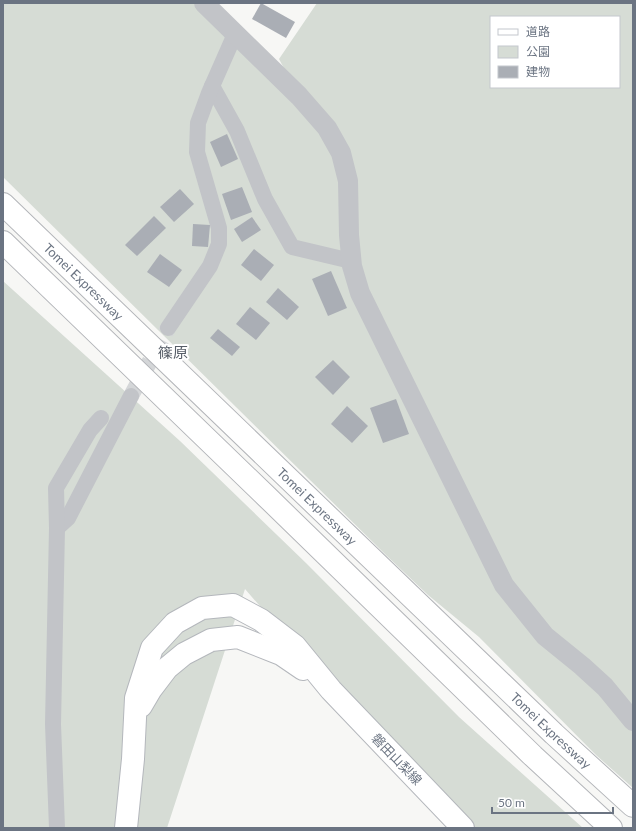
<svg xmlns="http://www.w3.org/2000/svg" width="636" height="831" font-family="Lato,'Noto Sans JP',sans-serif">
	<style>
		.green { fill: #d6dcd5; fill-rule: evenodd }
		.building { fill: #aaaeb5 }
		.lines { fill: none; stroke-linecap: round; stroke-linejoin: round }
		.minor-tunnel { stroke: #d4d6d8; stroke-width: 16; stroke-dasharray: 16 8; stroke-linecap: butt }
		.secondary-casing { stroke: #b4b7bc; stroke-width: 24 }
		.motorway-casing { stroke: #b3b5b9; stroke-width: 24 }
		.minor { stroke: #c2c4c8; stroke-width: 16 }
		.tertiary { stroke: #c2c4c8; stroke-width: 20 }
		.secondary { stroke: #fff; stroke-width: 22 }
		.motorway { stroke: #fff; stroke-width: 22 }
		.labels { text-anchor: middle; stroke-width: 4; stroke-linejoin: round; paint-order: stroke }
		.street-label { font-size: 13px; fill: #6b7482; stroke: #fff }
		.quarter-label { font-size: 15px; fill: #575e68; stroke: #fff }
	</style>
	<rect width="100%" height="100%" fill="#f7f7f5"/>
	<g class="green">
		<path d="M3 3H197L298 94 279 59 317 3H633V788L596 755 479 637 428 595 387 556 3 177ZM491 17H619V87H491Z"/>
		<polygon points="3,281 180,441 306,563 459,717 583,828 453,828 245,589 167,828 3,828"/>
	</g>
	<g class="building">
		<polygon points="261,3 295,22 286,38 252,19"/>
		<polygon points="227,134 238,159 221,167 210,142"/>
		<polygon points="242,187 252,212 231,220 222,194"/>
		<polygon points="180,189 194,204 174,222 160,207"/>
		<polygon points="154,216 166,228 137,256 125,245"/>
		<polygon points="252,217 261,230 242,242 234,229"/>
		<polygon points="193,224 210,225 208,247 192,246"/>
		<polygon points="254,249 274,265 261,281 241,265"/>
		<polygon points="160,254 182,270 169,287 147,272"/>
		<polygon points="331,271 347,308 328,316 312,279"/>
		<polygon points="278,288 299,307 287,320 266,302"/>
		<polygon points="250,307 270,323 256,340 236,324"/>
		<polygon points="218,329 240,347 232,356 210,338"/>
		<polygon points="333,360 350,377 333,395 315,377"/>
		<polygon points="396,399 409,434 383,443 370,408"/>
		<polygon points="347,406 368,426 352,443 331,424"/>
	</g>
	<g class="lines">
		<polyline class="minor-tunnel" points="131,396 168,328"/>
		<defs>
			<g id="secondary">
				<polyline points="141,706 151,689 167,668 184,654 211,640 238,637 281,654 303,669"/>
				<polyline points="126,828 133,759 136,698 152,648 175,623 202,608 233,605 261,620 295,646 331,690 463,828"/>
			</g>
			<g id="motorway">
				<path id="s1" d="M3 204 554 734 633 806"/>
				<polyline points="3,242 266,496 533,756 611,828"/>
			</g>
		</defs>
		<use href="#secondary" class="secondary-casing"/>
		<use href="#motorway" class="motorway-casing"/>
		<g class="minor">
			<polyline points="212,86 237,131 265,199 292,247 351,261"/>
			<polyline points="168,328 210,266 219,244 219,228 197,152 198,123 209,93 235,34"/>
			<polyline points="57,528 68,518 131,396"/>
			<polyline points="57,828 53,724 57,528 56,488 90,430 101,418"/>
		</g>
		<polyline class="tertiary" points="204,3 299,96 327,128 341,153 348,181 349,235 352,266 360,293 504,585 545,636 582,666 605,687 633,721"/>
		<use href="#secondary" class="secondary"/>
		<use href="#motorway" class="motorway"/>
	</g>
	<g class="labels">
		<g class="street-label">
			<text dy="5" stroke="none"><textPath href="#s1" startOffset="112">Tomei Expressway</textPath></text>
			<text dy="5" stroke="none"><textPath href="#s1" startOffset="436">Tomei Expressway</textPath></text>
			<text dy="5" stroke="none"><textPath href="#s1" startOffset="760">Tomei Expressway</textPath></text>
			<text transform="translate(397 759) rotate(46)" y="5">磐田山梨線</text>
		</g>
		<g class="quarter-label">
			<text x="173" y="358">篠原</text>
		</g>
	</g>
	<rect width="636" height="831" fill="none" stroke="#6b7482" stroke-width="8"/>
	<rect x="490" y="16" width="130" height="72" fill="#ffffff" stroke="#c4c7cd"/>
	<rect x="498" y="29" width="20" height="6" fill="#ffffff" stroke="#c4c7cd"/>
	<text x="526" y="36" font-size="12" fill="#6b7482">道路</text>
	<rect x="498" y="46" width="20" height="12" fill="#d6dcd5" stroke="#c4c7cd"/>
	<text x="526" y="56" font-size="12" fill="#6b7482">公園</text>
	<rect x="498" y="66" width="20" height="12" fill="#aaaeb5" stroke="#c4c7cd"/>
	<text x="526" y="76" font-size="12" fill="#6b7482">建物</text>
	<path d="M492 807v6h121v-6" fill="none" stroke="#6b7482" stroke-width="2"/>
	<text x="498" y="807" font-size="12" fill="#6b7482" stroke="#ffffff" stroke-width="3" paint-order="stroke">50 m</text>
</svg>
